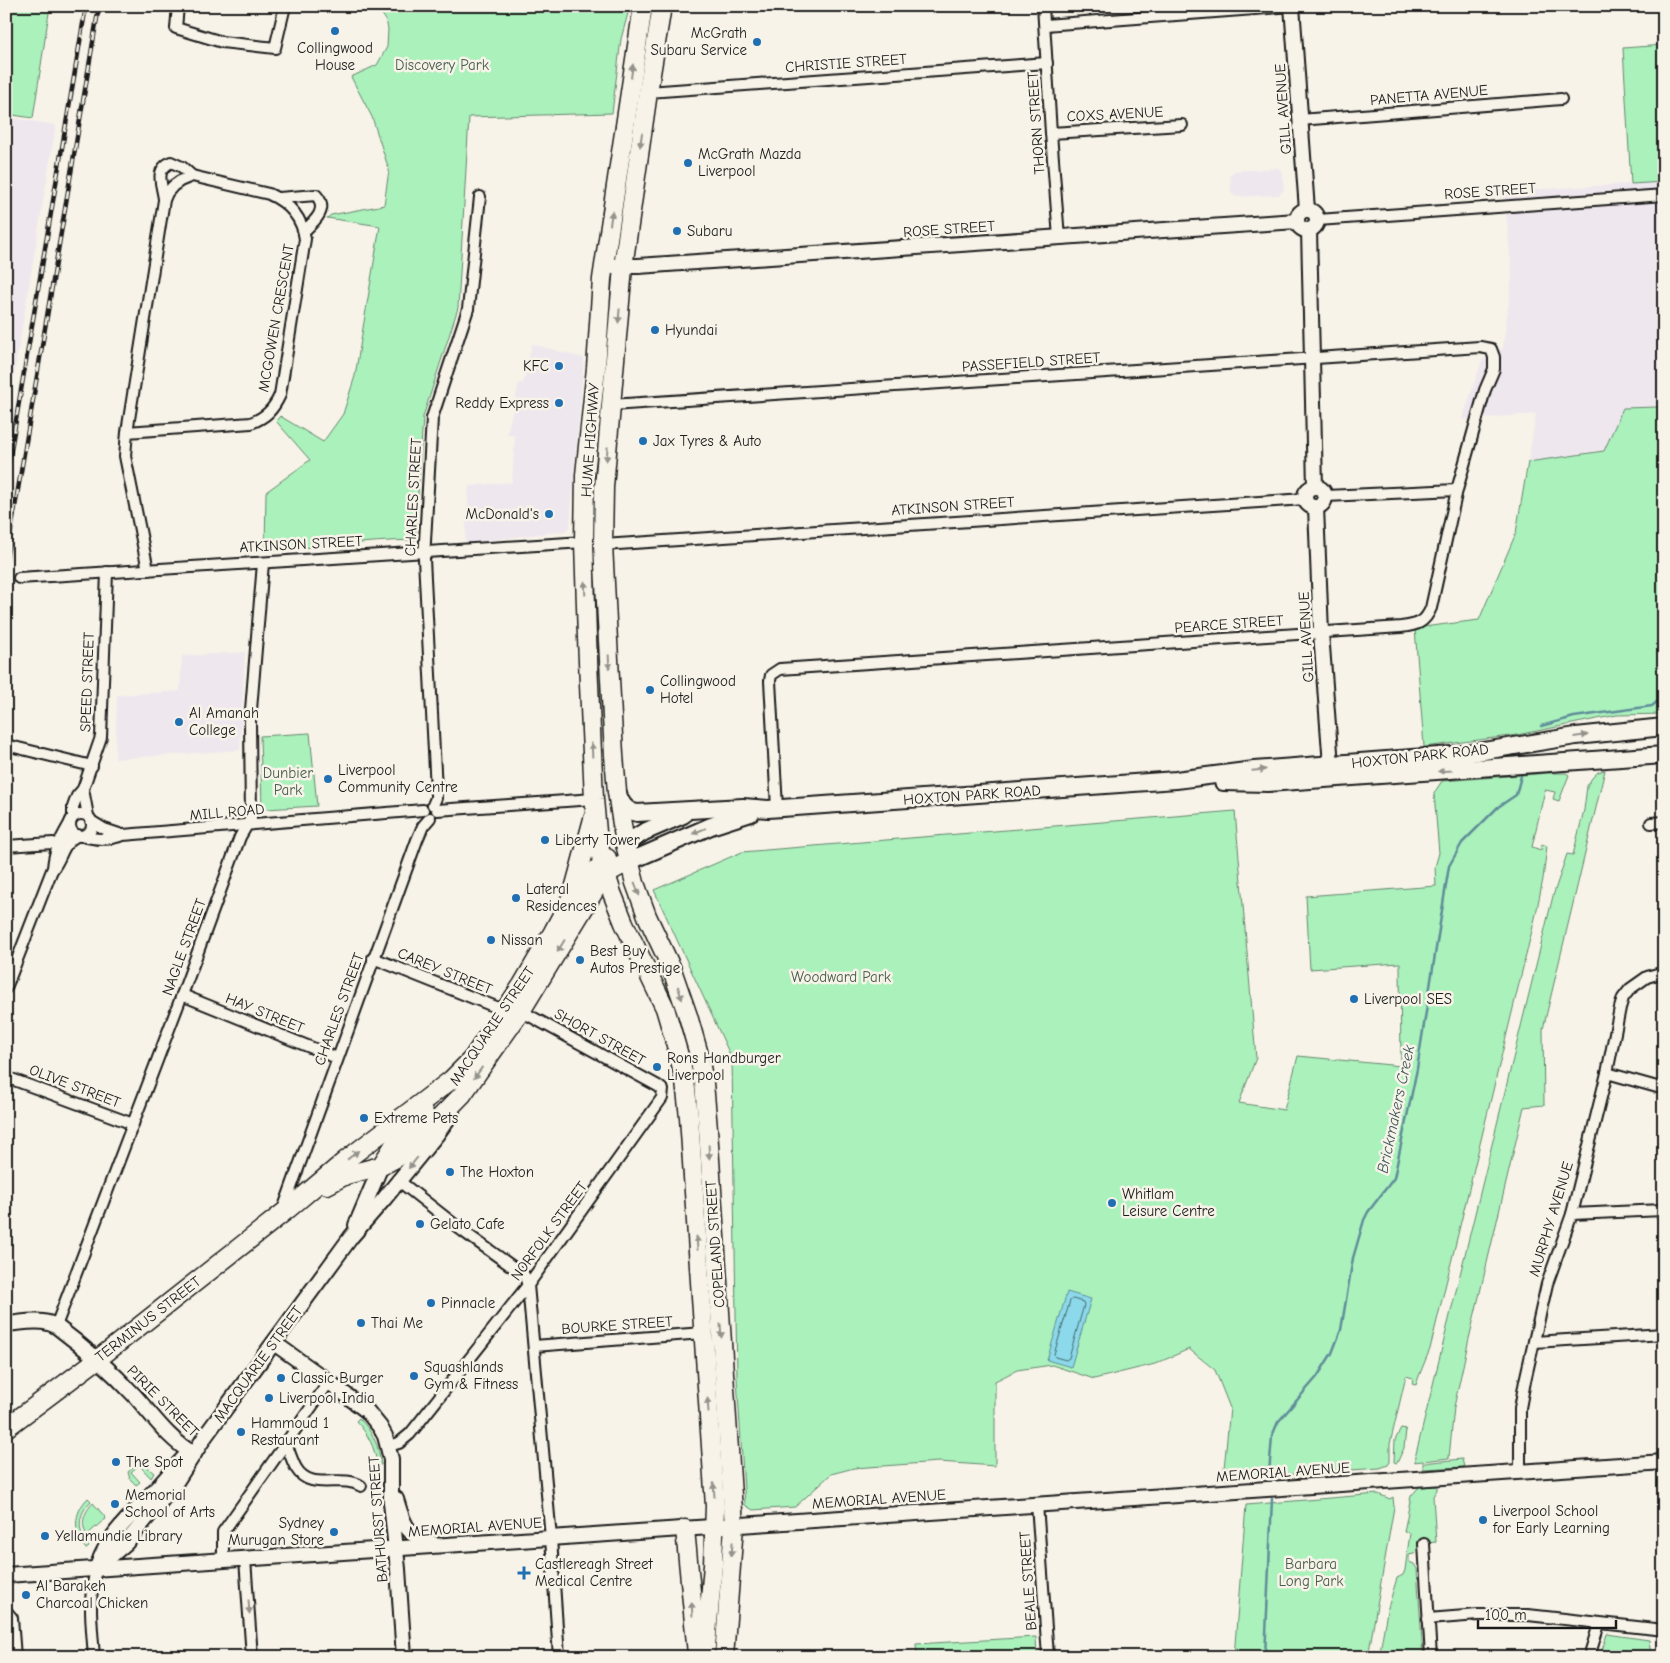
<svg xmlns="http://www.w3.org/2000/svg" width="1670" height="1663" font-family="'Comic Neue',sans-serif">
	<style>
		.built { fill: #efe7ee }
		.green { fill: #abf1bc; stroke: #64866c }
		.water { fill: #8bd9ea; stroke: #5f8d98 }
		.lines { fill: none; stroke-linecap: round; stroke-linejoin: round }
		.shore { stroke: #48686e; stroke-width: 1 }
		.stream { stroke: #5f8d98; stroke-width: 2.5 }
		.minor-casing { stroke: #1c1c1c; stroke-width: 14 }
		.tertiary-casing { stroke: #1c1c1c; stroke-width: 18 }
		.primary-casing { stroke: #1c1c1c; stroke-width: 20 }
		.trunk-casing { stroke: #1c1c1c; stroke-width: 21 }
		.minor { stroke: #f7f3e8; stroke-width: 10 }
		.tertiary { stroke: #f7f3e8; stroke-width: 14 }
		.primary { stroke: #f7f3e8; stroke-width: 16 }
		.trunk { stroke: #f7f3e8; stroke-width: 18 }
		.rail-casing { stroke: #1c1c1c; stroke-width: 4.5 }
		.rail { stroke: #f7f3e8; stroke-width: 2.5; stroke-dasharray: 8; stroke-linecap: butt }
		.oneway { fill: #94928c }
		.poi-dot { fill: #1f6fb2; stroke: #f7f3e8; stroke-width: 2 }
		.labels { text-anchor: middle; stroke-width: 5; stroke-linejoin: round; paint-order: stroke }
		.poi-label { font-size: 15px; fill: #1c1c1c; stroke: #f7f3e8; text-anchor: start }
		.street-label { font-size: 15px; fill: #1c1c1c; stroke: #f7f3e8 }
		.park-label { font-size: 15px; fill: #475c4c; stroke: #f7f3e8 }
		.water-label { font-size: 16px; font-style: italic; fill: #3d555a; stroke: #f7f3e8 }
	</style>
	<rect width="100%" height="100%" fill="#f7f3e8"/>
	<filter id="ink" filterUnits="userSpaceOnUse"><feTurbulence type="fractalNoise" baseFrequency=".02" numOctaves="2"/><feDisplacementMap in="SourceGraphic" scale="10" xChannelSelector="R" yChannelSelector="G"/><feConvolveMatrix kernelMatrix="1 2 1 2 8 2 1 2 1" color-interpolation-filters="sRGB"/></filter>
	<g filter="url(#ink)">
		<g class="built">
			<polygon points="6,117 56,125 6,423"/>
			<polygon points="1278,168 1282,172 1284,190 1279,195 1236,197 1231,193 1230,175 1234,171"/>
			<polygon points="1664,182 1664,400 1658,407 1623,408 1604,451 1528,462 1536,414 1462,420 1482,360 1503,348 1512,275 1504,191"/>
			<polygon points="532,344 584,358 570,526 566,531 465,543 469,486 512,482 515,436 507,434 519,383 523,383"/>
			<polygon points="245,652 240,750 115,759 117,695 180,691 182,656"/>
		</g>
		<g class="green">
			<polygon points="6,6 50,6 33,118 6,114"/>
			<path d="M376 6H630L621 39 612 113 469 117 458 308 423 417 415 540C365 541 315 548 265 550L266 492 310 460 276 421 280 416 323 442 343 414 355 376 380 226 327 218 331 215 384 205 389 170 372 117 351 77 377 65 387 47 388 29 386 20Z"/>
			<polygon points="1664,45 1664,182 1631,184 1623,48"/>
			<polygon points="1664,399 1664,714 1617,715 1517,735 1424,747 1415,628 1479,620 1516,533 1528,462 1604,451 1623,408 1658,407"/>
			<polygon points="310,733 317,806 266,809 262,806 260,736"/>
			<polygon points="1605,770 1543,1029 1544,1105 1524,1107 1468,1343 1454,1407 1449,1458 1414,1462 1553,896 1567,854 1573,855 1584,810 1587,786 1592,778 1598,772"/>
			<polygon points="1549,773 1566,773 1569,775 1559,801 1553,799 1555,792 1545,790 1532,847 1541,850 1542,844 1547,846 1543,879 1536,914 1430,1349 1419,1376 1416,1385 1412,1384 1413,1378 1406,1376 1390,1444 1390,1462 1388,1465 1380,1468 1223,1479 1230,1408 1215,1370 1189,1349 1155,1364 1094,1379 1052,1365 1017,1370 995,1381 995,1466 939,1462 854,1468 831,1474 795,1507 753,1510 745,1505 737,1379 732,1059 654,890 742,852 1235,811 1256,1058 1239,1103 1284,1110 1298,1056 1401,1066 1400,963 1310,969 1306,896 1436,886 1435,867 1439,853 1434,793 1442,781"/>
			<path d="M359 1418C373 1432 379 1446 381 1465H377C375 1447 368 1434 356 1421Z"/>
			<polygon points="1401,1429 1406,1430 1404,1448 1397,1463 1394,1462 1395,1440"/>
			<polygon points="1462,1459 1464,1467 1423,1469 1423,1463"/>
			<polygon points="141,1461 151,1465 148,1468 154,1473 151,1478 139,1465 131,1472 140,1482 136,1485 130,1479 128,1472"/>
			<polygon points="1437,1486 1437,1490 1433,1496 1436,1542 1428,1543 1428,1539 1420,1540 1419,1549 1414,1554 1409,1555 1409,1562 1414,1564 1417,1569 1423,1657 1379,1657 1387,1611 1397,1578 1403,1575 1405,1570 1410,1533 1404,1532 1411,1496 1419,1487"/>
			<polygon points="1378,1494 1390,1499 1393,1497 1394,1507 1368,1657 1234,1657 1246,1505"/>
			<path d="M88 1498 91 1501C77 1515 77 1531 89 1547L86 1549C73 1533 73 1513 88 1498Z"/>
			<path d="M93 1503 106 1518 87 1535C80 1524 84 1512 93 1503Z"/>
			<polygon points="1607,1634 1649,1640 1651,1657 1600,1657"/>
			<polygon points="1036,1637 1037,1657 917,1657 916,1644"/>
		</g>
		<polygon class="water" points="1067,1292 1091,1299 1071,1367 1047,1360"/>
		<g class="lines">
			<polygon class="shore" points="1073,1299 1083,1302 1084,1305 1069,1358 1066,1360 1055,1357 1054,1354 1070,1301"/>
			<g class="stream">
				<polyline points="1541,726 1574,717 1652,706 1664,696"/>
				<polyline points="1269,1474 1272,1436 1278,1422 1317,1377 1332,1353 1341,1330 1353,1258 1364,1220 1368,1212 1394,1178 1417,1069 1449,866 1462,843 1498,807 1516,795 1521,776"/>
				<polyline points="1265,1657 1272,1499"/>
			</g>
			<defs>
				<g id="minor">
					<polyline points="178,6 176,28 222,42 275,48 285,6"/>
					<polyline points="1043,6 1051,133 1059,238"/>
					<polyline points="1045,25 1293,6"/>
					<polyline points="648,92 1047,63"/>
					<polyline points="1300,120 1561,99"/>
					<polyline points="1051,133 1182,125"/>
					<path d="M279 198 316 195C329 209 315 221 304 231"/>
					<path d="M164 199C162 183 154 171 171 162L182 167 192 176"/>
					<polyline points="1318,220 1664,195"/>
					<path d="M611 405 1480 347 1491 349 1494 357V369L1485 390 1457 490 1431 608C1425 623 1417 625 1401 627L780 669 771 675 770 681 777 808"/>
					<path d="M127 432 251 423C266 417 273 410 280 395L305 239C302 217 289 203 269 194L192 176 180 181 173 186 167 193 164 200 127 432 125 456 148 570"/>
					<polyline points="1326,496 1457,490"/>
					<polyline points="603,545 1305,499"/>
					<polyline points="19,578 584,542"/>
					<polyline points="6,745 92,766"/>
					<polyline points="83,789 88,816"/>
					<polyline points="433,805 436,798 436,790 424,559 432,418 468,309 480,197"/>
					<polyline points="437,810 594,799"/>
					<circle cx="81" cy="825" r="11"/>
					<polyline points="73,817 73,807 77,796 83,789 101,737 107,572"/>
					<polyline points="91,821 104,829 122,835"/>
					<polyline points="1651,823 1664,822"/>
					<path d="M82 836C97 840 108 840 123 835L423 810"/>
					<polyline points="6,846 53,843 57,844"/>
					<path d="M53 869C54 850 61 839 70 823"/>
					<polyline points="373,958 506,1011"/>
					<path d="M6 988 52 870C64 855 60 845 78 835"/>
					<polyline points="182,995 337,1058"/>
					<polyline points="1607,1073 1657,1087"/>
					<polyline points="6,1077 133,1124"/>
					<polyline points="399,1181 464,1232 524,1275 528,1285 551,1538 559,1657"/>
					<polyline points="283,1210 417,840 423,826 430,818"/>
					<polyline points="1572,1214 1663,1210"/>
					<polyline points="56,1326 182,995 240,837 251,818 250,722 263,563"/>
					<polyline points="1534,1342 1664,1334"/>
					<polyline points="534,1346 703,1333"/>
					<path d="M286 1443C289 1451 292 1461 296 1468 311 1493 341 1473 361 1486"/>
					<polyline points="388,1446 399,1443 410,1434 528,1285 662,1098 663,1090 658,1086 521,1011"/>
					<polyline points="1520,1471 1520,1408 1525,1381 1547,1284 1572,1214 1607,1073 1620,1008 1623,998 1630,989 1647,977 1664,972"/>
					<polyline points="1037,1504 1048,1656"/>
					<polyline points="1424,1544 1431,1657"/>
					<polyline points="245,1559 252,1657"/>
					<polyline points="223,1560 223,1532 329,1382"/>
					<polyline points="6,1611 12,1618 15,1657"/>
					<polyline points="1428,1619 1478,1615 1528,1615 1664,1630"/>
					<path d="M94 1657C92 1626 87 1597 97 1568"/>
					<polyline points="1589,1657 1599,1624"/>
				</g>
				<g id="tertiary">
					<polyline points="1292,6 1307,210"/>
					<circle cx="1307" cy="220" r="10"/>
					<polyline points="1309,230 1315,487"/>
					<polyline points="604,266 638,266 1297,221"/>
					<circle cx="1315" cy="497" r="10"/>
					<polyline points="1316,507 1321,633 1331,765"/>
					<polyline points="356,1225 381,1166"/>
					<path d="M6 1324C22 1323 41 1318 56 1326 84 1347 110 1369 134 1395 153 1416 169 1440 194 1454"/>
					<polyline points="274,1343 329,1382 367,1411 380,1427 385,1436 391,1459 391,1502 398,1569 404,1657"/>
					<path d="M396 1499C403 1523 406 1536 432 1543"/>
					<path d="M98 1565C108 1534 136 1511 157 1488 169 1476 178 1462 191 1451"/>
					<polyline points="97,1568 126,1543 174,1485 206,1435 351,1237 384,1199 437,1134 452,1113"/>
					<polyline points="6,1575 1664,1462"/>
				</g>
				<g id="primary">
					<polyline points="1223,782 1268,783 1664,755"/>
					<path d="M617 792C621 803 625 811 637 813L743 807 768 809 1176 780 1254 770 1465 754 1576 736 1664 727"/>
					<polyline points="625,844 644,832 683,815"/>
					<polyline points="628,862 711,826 751,813"/>
				</g>
				<g id="trunk">
					<polyline points="643,6 602,279 596,368 585,475 584,542 587,638 594,799 597,832 602,862 612,893 624,923 665,1008 678,1052 685,1081 689,1117 715,1506 713,1565 705,1657"/>
					<polyline points="662,6 648,92 623,267 604,487 603,545 614,755 617,792 625,844 635,883 647,916 671,967 688,1016 698,1051 704,1083 708,1129 734,1526 724,1657"/>
					<polyline points="573,893 593,819"/>
					<polyline points="466,1068 522,985 553,932 571,898 607,858"/>
					<polyline points="381,1166 399,1137 424,1113"/>
					<polyline points="327,1185 346,1175 381,1166 398,1157 419,1139 462,1095 521,1011 598,885 613,870 628,862"/>
					<polyline points="6,1428 98,1359 288,1209 346,1160 451,1080 472,1059"/>
					<polyline points="685,1529 697,1654 698,1657"/>
				</g>
			</defs>
			<use href="#minor" class="minor-casing"/>
			<use href="#tertiary" class="tertiary-casing"/>
			<use href="#primary" class="primary-casing"/>
			<use href="#trunk" class="trunk-casing"/>
			<use href="#minor" class="minor"/>
			<use href="#tertiary" class="tertiary"/>
			<use href="#primary" class="primary"/>
			<use href="#trunk" class="trunk"/>
			<defs>
				<g id="rail">
					<polyline points="6,479 86,6"/>
					<polyline points="6,561 99,6"/>
				</g>
			</defs>
			<use href="#rail" class="rail-casing"/>
			<use href="#rail" class="rail"/>
		</g>
		<defs><path id="oneway-solid" d="M-6-.8H1V-3.2L6.5 0L1 3.2V.8H-6Z" transform="scale(1.25)"/></defs>
		<g class="oneway">
			<use href="#oneway-solid" transform="translate(632 71) rotate(-82)"/>
			<use href="#oneway-solid" transform="translate(641 140) rotate(98)"/>
			<use href="#oneway-solid" transform="translate(611 218) rotate(-82)"/>
			<use href="#oneway-solid" transform="translate(619 316) rotate(95)"/>
			<use href="#oneway-solid" transform="translate(607 454) rotate(95)"/>
			<use href="#oneway-solid" transform="translate(585 588) rotate(-92)"/>
			<use href="#oneway-solid" transform="translate(609 662) rotate(87)"/>
			<use href="#oneway-solid" transform="translate(1581 736) rotate(-8)"/>
			<use href="#oneway-solid" transform="translate(592 750) rotate(-93)"/>
			<use href="#oneway-solid" transform="translate(1259 770) rotate(-5)"/>
			<use href="#oneway-solid" transform="translate(1445 771) rotate(177)"/>
			<use href="#oneway-solid" transform="translate(699 831) rotate(157)"/>
			<use href="#oneway-solid" transform="translate(637 889) rotate(70)"/>
			<use href="#oneway-solid" transform="translate(561 946) rotate(121)"/>
			<use href="#oneway-solid" transform="translate(680 993) rotate(72)"/>
			<use href="#oneway-solid" transform="translate(478 1073) rotate(126)"/>
			<use href="#oneway-solid" transform="translate(709 1152) rotate(87)"/>
			<use href="#oneway-solid" transform="translate(353 1155) rotate(-38)"/>
			<use href="#oneway-solid" transform="translate(413 1163) rotate(129)"/>
			<use href="#oneway-solid" transform="translate(697 1243) rotate(-94)"/>
			<use href="#oneway-solid" transform="translate(721 1331) rotate(86)"/>
			<use href="#oneway-solid" transform="translate(708 1405) rotate(-94)"/>
			<use href="#oneway-solid" transform="translate(714 1490) rotate(-94)"/>
			<use href="#oneway-solid" transform="translate(732 1549) rotate(95)"/>
			<use href="#oneway-solid" transform="translate(249 1607) rotate(86)"/>
			<use href="#oneway-solid" transform="translate(692 1609) rotate(-94)"/>
		</g>
	</g>
	<g class="poi-dot">
		<circle cx="335" cy="31" r="5"/>
		<circle cx="757" cy="42" r="5"/>
		<circle cx="688" cy="163" r="5"/>
		<circle cx="677" cy="231" r="5"/>
		<circle cx="655" cy="330" r="5"/>
		<circle cx="559" cy="366" r="5"/>
		<circle cx="559" cy="403" r="5"/>
		<circle cx="643" cy="441" r="5"/>
		<circle cx="549" cy="514" r="5"/>
		<circle cx="650" cy="690" r="5"/>
		<circle cx="179" cy="722" r="5"/>
		<circle cx="328" cy="779" r="5"/>
		<circle cx="545" cy="840" r="5"/>
		<circle cx="516" cy="898" r="5"/>
		<circle cx="491" cy="940" r="5"/>
		<circle cx="580" cy="960" r="5"/>
		<circle cx="1354" cy="999" r="5"/>
		<circle cx="657" cy="1067" r="5"/>
		<circle cx="364" cy="1118" r="5"/>
		<circle cx="450" cy="1172" r="5"/>
		<circle cx="1112" cy="1203" r="5"/>
		<circle cx="420" cy="1224" r="5"/>
		<circle cx="431" cy="1303" r="5"/>
		<circle cx="361" cy="1323" r="5"/>
		<circle cx="414" cy="1376" r="5"/>
		<circle cx="281" cy="1378" r="5"/>
		<circle cx="269" cy="1398" r="5"/>
		<circle cx="241" cy="1432" r="5"/>
		<circle cx="116" cy="1462" r="5"/>
		<circle cx="115" cy="1504" r="5"/>
		<circle cx="1483" cy="1520" r="5"/>
		<circle cx="334" cy="1532" r="5"/>
		<circle cx="45" cy="1536" r="5"/>
		<path d="M521.5 1565.5h5v5h5v5h-5v5h-5v-5h-5v-5h5z"/>
		<circle cx="26" cy="1595" r="5"/>
	</g>
	<g class="labels">
		<g class="poi-label">
			<text x="747" y="38" text-anchor="end">McGrath<tspan x="747" dy="17">Subaru Service</tspan></text>
			<text x="335" y="53" text-anchor="middle">Collingwood<tspan x="335" dy="17">House</tspan></text>
			<text x="698" y="159">McGrath Mazda<tspan x="698" dy="17">Liverpool</tspan></text>
			<text x="687" y="236">Subaru</text>
			<text x="665" y="335">Hyundai</text>
			<text x="549" y="371" text-anchor="end">KFC</text>
			<text x="549" y="408" text-anchor="end">Reddy Express</text>
			<text x="653" y="446">Jax Tyres &amp; Auto</text>
			<text x="539" y="519" text-anchor="end">McDonald's</text>
			<text x="660" y="686">Collingwood<tspan x="660" dy="17">Hotel</tspan></text>
			<text x="189" y="718">Al Amanah<tspan x="189" dy="17">College</tspan></text>
			<text x="338" y="775">Liverpool<tspan x="338" dy="17">Community Centre</tspan></text>
			<text x="555" y="845">Liberty Tower</text>
			<text x="526" y="894">Lateral<tspan x="526" dy="17">Residences</tspan></text>
			<text x="501" y="945">Nissan</text>
			<text x="590" y="956">Best Buy<tspan x="590" dy="17">Autos Prestige</tspan></text>
			<text x="1364" y="1004">Liverpool SES</text>
			<text x="667" y="1063">Rons Handburger<tspan x="667" dy="17">Liverpool</tspan></text>
			<text x="374" y="1123">Extreme Pets</text>
			<text x="460" y="1177">The Hoxton</text>
			<text x="1122" y="1199">Whitlam<tspan x="1122" dy="17">Leisure Centre</tspan></text>
			<text x="430" y="1229">Gelato Cafe</text>
			<text x="441" y="1308">Pinnacle</text>
			<text x="371" y="1328">Thai Me</text>
			<text x="424" y="1372">Squashlands<tspan x="424" dy="17">Gym &amp; Fitness</tspan></text>
			<text x="291" y="1383">Classic Burger</text>
			<text x="279" y="1403">Liverpool India</text>
			<text x="251" y="1428">Hammoud 1<tspan x="251" dy="17">Restaurant</tspan></text>
			<text x="126" y="1467">The Spot</text>
			<text x="125" y="1500">Memorial<tspan x="125" dy="17">School of Arts</tspan></text>
			<text x="1493" y="1516">Liverpool School<tspan x="1493" dy="17">for Early Learning</tspan></text>
			<text x="324" y="1528" text-anchor="end">Sydney<tspan x="324" dy="17">Murugan Store</tspan></text>
			<text x="55" y="1541">Yellamundie Library</text>
			<text x="535" y="1569">Castlereagh Street<tspan x="535" dy="17">Medical Centre</tspan></text>
			<text x="36" y="1591">Al Barakeh<tspan x="36" dy="17">Charcoal Chicken</tspan></text>
		</g>
		<g class="street-label">
			<text transform="translate(846 63) rotate(-4)" y="5">CHRISTIE STREET</text>
			<text transform="translate(1429 95) rotate(-5)" y="5">PANETTA AVENUE</text>
			<text transform="translate(1283 109) rotate(-94)" y="5">GILL AVENUE</text>
			<text transform="translate(1115 114) rotate(-3)" y="5">COXS AVENUE</text>
			<text transform="translate(1036 123) rotate(-94)" y="5">THORN STREET</text>
			<text transform="translate(1490 191) rotate(-4)" y="5">ROSE STREET</text>
			<text transform="translate(949 229) rotate(-4)" y="5">ROSE STREET</text>
			<text transform="translate(276 318) rotate(-80)" y="5">MCGOWEN CRESCENT</text>
			<text transform="translate(1031 362) rotate(-4)" y="5">PASSEFIELD STREET</text>
			<text transform="translate(590 440) rotate(-86)" y="5">HUME HIGHWAY</text>
			<text transform="translate(413 497) rotate(-87)" y="5">CHARLES STREET</text>
			<text transform="translate(953 506) rotate(-4)" y="5">ATKINSON STREET</text>
			<text transform="translate(301 544) rotate(-3)" y="5">ATKINSON STREET</text>
			<text transform="translate(1229 624) rotate(-4)" y="5">PEARCE STREET</text>
			<text transform="translate(1306 637) rotate(-93)" y="5">GILL AVENUE</text>
			<text transform="translate(87 682) rotate(-88)" y="5">SPEED STREET</text>
			<text transform="translate(1420 756) rotate(-6)" y="5">HOXTON PARK ROAD</text>
			<text transform="translate(972 795) rotate(-4)" y="5">HOXTON PARK ROAD</text>
			<text transform="translate(227 812) rotate(-5)" y="5">MILL ROAD</text>
			<text transform="translate(184 947) rotate(-70)" y="5">NAGLE STREET</text>
			<text transform="translate(445 971) rotate(22)" y="5">CAREY STREET</text>
			<text transform="translate(339 1009) rotate(-70)" y="5">CHARLES STREET</text>
			<text transform="translate(265 1013) rotate(22)" y="5">HAY STREET</text>
			<text transform="translate(492 1026) rotate(-56)" y="5">MACQUARIE STREET</text>
			<text transform="translate(600 1037) rotate(29)" y="5">SHORT STREET</text>
			<text transform="translate(75 1086) rotate(21)" y="5">OLIVE STREET</text>
			<text transform="translate(1551 1219) rotate(-73)" y="5">MURPHY AVENUE</text>
			<text transform="translate(549 1231) rotate(-54)" y="5">NORFOLK STREET</text>
			<text transform="translate(715 1244) rotate(-94)" y="5">COPELAND STREET</text>
			<text transform="translate(148 1319) rotate(-38)" y="5">TERMINUS STREET</text>
			<text transform="translate(617 1325) rotate(-4)" y="5">BOURKE STREET</text>
			<text transform="translate(258 1364) rotate(-54)" y="5">MACQUARIE STREET</text>
			<text transform="translate(163 1401) rotate(45)" y="5">PIRIE STREET</text>
			<text transform="translate(1283 1472) rotate(-4)" y="5">MEMORIAL AVENUE</text>
			<text transform="translate(879 1499) rotate(-4)" y="5">MEMORIAL AVENUE</text>
			<text transform="translate(378 1519) rotate(-94)" y="5">BATHURST STREET</text>
			<text transform="translate(475 1527) rotate(-4)" y="5">MEMORIAL AVENUE</text>
			<text transform="translate(1028 1581) rotate(-94)" y="5">BEALE STREET</text>
		</g>
		<g class="park-label">
			<text x="442" y="70">Discovery Park</text>
			<text x="288" y="778">Dunbier<tspan x="288" dy="17">Park</tspan></text>
			<text x="841" y="982">Woodward Park</text>
			<text x="1311" y="1569">Barbara<tspan x="1311" dy="17">Long Park</tspan></text>
		</g>
		<g class="water-label">
			<text transform="translate(1395 1109) rotate(-78)" y="6">Brickmakers Creek</text>
		</g>
	</g>
	<rect width="1670" height="1663" fill="none" stroke="#f7f3e8" stroke-width="25"/>
	<rect x="12" y="12" width="1645" height="1638" fill="none" stroke="#1c1c1c" stroke-width="2" filter="url(#ink)"/>
	<path d="M1478 1620v8h138v-8" fill="none" stroke="#1c1c1c" stroke-width="2.5"/>
	<text x="1485" y="1620" font-size="15" fill="#1c1c1c" stroke="#f7f3e8" stroke-width="4" paint-order="stroke">100 m</text>
</svg>
